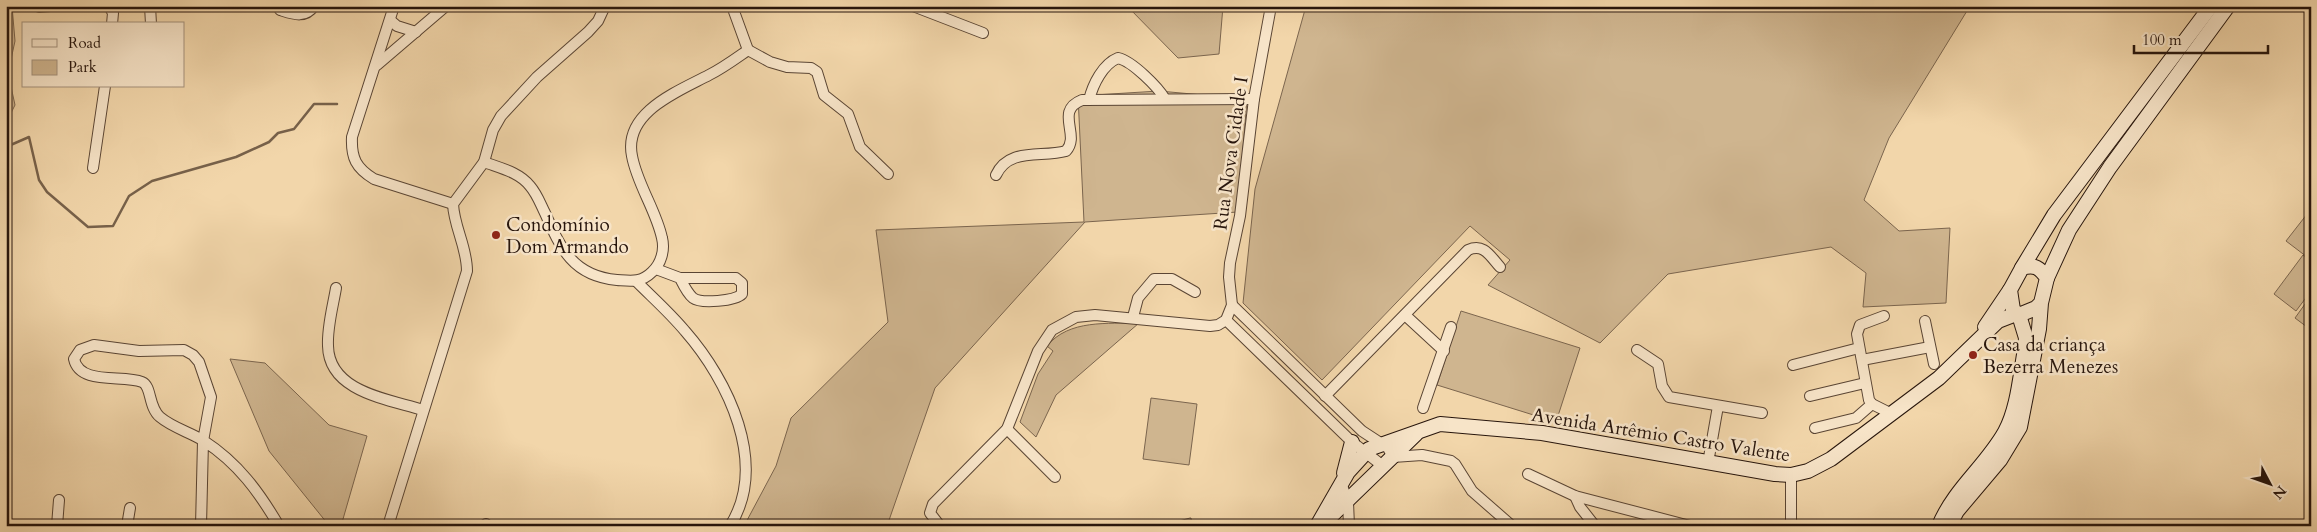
<svg xmlns="http://www.w3.org/2000/svg" width="2317" height="532" font-family="Cardo,serif">
	<style>
		.green { fill: #cfb58f; stroke: #7b654e }
		.lines { fill: none; stroke-linecap: round; stroke-linejoin: round }
		.stream { stroke: #77614a; stroke-width: 2.5 }
		.minor-casing { stroke: #5a4534; stroke-width: 12 }
		.secondary-casing { stroke: #27150c; stroke-width: 16 }
		.minor { stroke: #f7e4c8; stroke-width: 10 }
		.secondary { stroke: #f7e4c8; stroke-width: 14 }
		.poi-dot { fill: #8f2418; stroke: #f7e4c8; stroke-width: 2 }
		.labels { text-anchor: middle; stroke-width: 5; stroke-linejoin: round; paint-order: stroke }
		.street-label { font-size: 19px; fill: #27150c; stroke: #f7e4c8 }
		.poi-label { font-size: 19px; fill: #27150c; stroke: #f7e4c8; text-anchor: start }
	</style>
	<rect width="100%" height="100%" fill="#f2d6aa"/>
	<filter id="stains"><feTurbulence type="fractalNoise" baseFrequency=".004" numOctaves="4"/><feColorMatrix values="0 0 0 0 .2 0 0 0 0 .09 0 0 0 0 .02 0 0 0 .5 -.17"/></filter>
	<radialGradient id="worn" r=".72"><stop offset=".6" stop-color="#630" stop-opacity="0"/><stop offset="1" stop-color="#630" stop-opacity=".3"/></radialGradient>
	<g class="green">
		<polygon points="6,6 12,6 15,41 8,73 15,105 6,123"/>
		<polygon points="1127,6 1223,6 1219,54 1178,58"/>
		<polygon points="1306,6 1970,6 1889,138 1864,200 1899,231 1950,228 1946,303 1863,307 1866,273 1831,247 1668,274 1600,343 1488,285 1510,260 1470,226 1322,380 1243,303 1255,189"/>
		<polygon points="1159,91 1247,99 1238,212 1085,222 935,388 887,526 744,526 776,466 791,418 888,322 876,230 1084,222 1078,96"/>
		<polygon points="2311,209 2311,260 2286,241"/>
		<polygon points="2303,255 2311,261 2311,291 2296,311 2274,294"/>
		<polygon points="2310,297 2311,298 2311,330 2295,318"/>
		<polygon points="1461,311 1580,348 1556,422 1437,385"/>
		<path d="M1139 323 1056 395 1036 437 1020 422 1038 374 1053 351 1047 346C1069 319 1108 324 1139 323Z"/>
		<polygon points="230,359 265,363 329,425 367,436 341,526 327,523 269,451"/>
		<polygon points="1151,398 1197,404 1189,465 1143,459"/>
		<polygon points="1191,518 1192,526 1161,526 1190,518"/>
	</g>
	<g class="lines">
		<polyline class="stream" points="6,147 29,137 39,180 47,192 88,227 113,226 129,196 152,181 236,157 269,142 278,133 294,129 314,104 337,104"/>
		<defs>
			<g id="minor">
				<polyline points="109,6 113,13 112,24"/>
				<polyline points="150,6 151,24"/>
				<path d="M394 6 352 137C351 158 356 168 374 179L453 204"/>
				<polyline points="913,6 983,33"/>
				<polyline points="39,7 50,6"/>
				<path d="M280 10C293 14 305 19 314 6"/>
				<polyline points="390,20 397,26 416,32"/>
				<polyline points="748,50 770,62 787,67 811,68 817,72 824,95 848,114 860,147 888,174"/>
				<polyline points="377,65 446,6"/>
				<path d="M1089 100C1093 84 1103 64 1118 58 1132 61 1158 87 1165 99"/>
				<path d="M484 162C500 168 519 172 530 186 537 194 540 203 545 213 561 249 573 276 617 280 631 281 641 283 652 272 661 264 665 250 662 238 656 210 637 184 632 156 623 112 679 91 709 75 723 68 735 59 748 50L732 6"/>
				<polyline points="93,168 105,86"/>
				<path d="M996 175C1009 147 1041 158 1066 151 1081 135 1054 111 1082 100L1254 99"/>
				<path d="M656 269 680 278H736L742 283V294C735 301 701 304 693 298 687 293 683 284 680 278"/>
				<path d="M637 282C653 298 670 313 685 331 728 380 769 464 730 526"/>
				<path d="M336 288C333 306 327 327 328 346 329 392 388 399 423 410"/>
				<polyline points="1232,305 1362,431 1388,448 1393,457 1422,455 1451,461 1455,464 1472,491 1512,526"/>
				<polyline points="1405,315 1444,351"/>
				<polyline points="1884,316 1860,325 1857,334 1869,400 1872,404 1890,413"/>
				<polyline points="1133,317 1138,298 1154,279 1172,279 1195,292"/>
				<polyline points="1226,320 1352,442 1383,466"/>
				<polyline points="1925,321 1934,364"/>
				<polyline points="1637,350 1658,364 1662,386 1669,397 1762,413"/>
				<polyline points="1862,360 1930,347"/>
				<polyline points="1793,365 1859,348"/>
				<path d="M1325 396 1468 250C1484 243 1490 256 1500 267"/>
				<polyline points="1810,396 1865,383"/>
				<polyline points="1423,408 1451,327"/>
				<polyline points="1815,428 1856,418 1872,404"/>
				<polyline points="1007,429 1055,477"/>
				<polyline points="1708,463 1718,406"/>
				<polyline points="1528,474 1575,496 1690,526"/>
				<polyline points="1341,483 1348,502 1349,526"/>
				<polyline points="1575,496 1580,507 1595,526"/>
				<polyline points="57,526 59,500"/>
				<polyline points="127,526 130,508"/>
				<path d="M201 526 203 441 211 397 199 362 193 355 184 350 139 351 94 345 80 350 74 359C80 386 123 374 142 382 152 386 148 407 160 417 173 428 190 432 204 441 238 463 259 492 279 526"/>
				<path d="M388 526 467 271C467 247 454 227 453 204L484 162 493 130 501 116 537 77 588 32 598 21 605 6"/>
				<polyline points="486,526 486,524"/>
				<polyline points="940,526 930,513 933,504 1007,429 1038,351 1052,330 1076,317 1095,315 1210,326 1218,325 1226,320 1232,305 1229,277 1230,263 1240,216 1254,99 1271,6"/>
				<polyline points="1791,526 1791,475"/>
			</g>
			<g id="secondary">
				<polyline points="2022,268 2054,215 2211,6"/>
				<polyline points="2047,278 2069,230 2110,167 2228,6"/>
				<polyline points="1985,327 2010,290"/>
				<polyline points="1344,473 1352,442"/>
				<polyline points="1322,525 1416,434"/>
				<polyline points="1317,526 1348,472 1369,449 1440,424 1542,433 1775,474 1791,475 1808,471 1831,459 1939,378 1998,321 2016,314"/>
				<path d="M1939 526C1954 489 1986 466 2005 432 2018 408 2020 376 2025 349L2026 338 2019 315"/>
				<path d="M1949 526 1957 511 2000 460 2020 427 2039 329 2041 303 2047 278C2040 268 2035 264 2022 268L2010 290 2013 310 2019 315 2036 308 2041 303"/>
			</g>
		</defs>
		<use href="#minor" class="minor-casing"/>
		<use href="#secondary" class="secondary-casing"/>
		<use href="#minor" class="minor"/>
		<use href="#secondary" class="secondary"/>
	</g>
	<g class="poi-dot">
		<circle cx="496" cy="235" r="5"/>
		<circle cx="1973" cy="355" r="5"/>
	</g>
	<g class="labels">
		<g class="street-label">
			<text transform="translate(1230 153) rotate(-82)" y="7">Rua Nova Cidade I</text>
			<text transform="translate(1661 434) rotate(9)" y="7">Avenida Artêmio Castro Valente</text>
		</g>
		<g class="poi-label">
			<text x="506" y="231">Condomínio<tspan x="506" dy="22">Dom Armando</tspan></text>
			<text x="1983" y="351">Casa da criança<tspan x="1983" dy="22">Bezerra Menezes</tspan></text>
		</g>
	</g>
	<rect width="2317" height="532" fill="none" stroke="#f2d6aa" stroke-width="25"/>
	<rect x="8" y="8" width="2302" height="517" fill="none" stroke="#27150c" stroke-width="2.5"/>
	<rect x="12" y="12" width="2292" height="507" fill="none" stroke="#27150c"/>
	<rect x="22" y="22" width="162" height="65" fill="#f7e4c8" stroke="#a4917d"/>
	<rect x="32" y="39" width="25" height="8" fill="#f7e4c8" stroke="#a4917d"/>
	<text x="68" y="48" font-size="15" fill="#27150c">Road</text>
	<rect x="32" y="60" width="25" height="15" fill="#cfb58f" stroke="#a4917d"/>
	<text x="68" y="72" font-size="15" fill="#27150c">Park</text>
	<g transform="translate(2270 484) rotate(131)" stroke="#f7e4c8" stroke-width="4" paint-order="stroke">
	<path d="M0-4L9 19L0 12L-9 19Z" fill="#27150c"/>
	<text y="-8" font-size="14" font-weight="bold" text-anchor="middle" fill="#27150c">N</text>
	</g>
	<path d="M2134 45v8h134v-8" fill="none" stroke="#27150c" stroke-width="2.5"/>
	<text x="2142" y="45" font-size="15" fill="#27150c" stroke="#f7e4c8" stroke-width="4" paint-order="stroke">100 m</text>
	<rect width="100%" height="100%" filter="url(#stains)"/>
	<rect width="100%" height="100%" fill="url(#worn)"/>
</svg>
